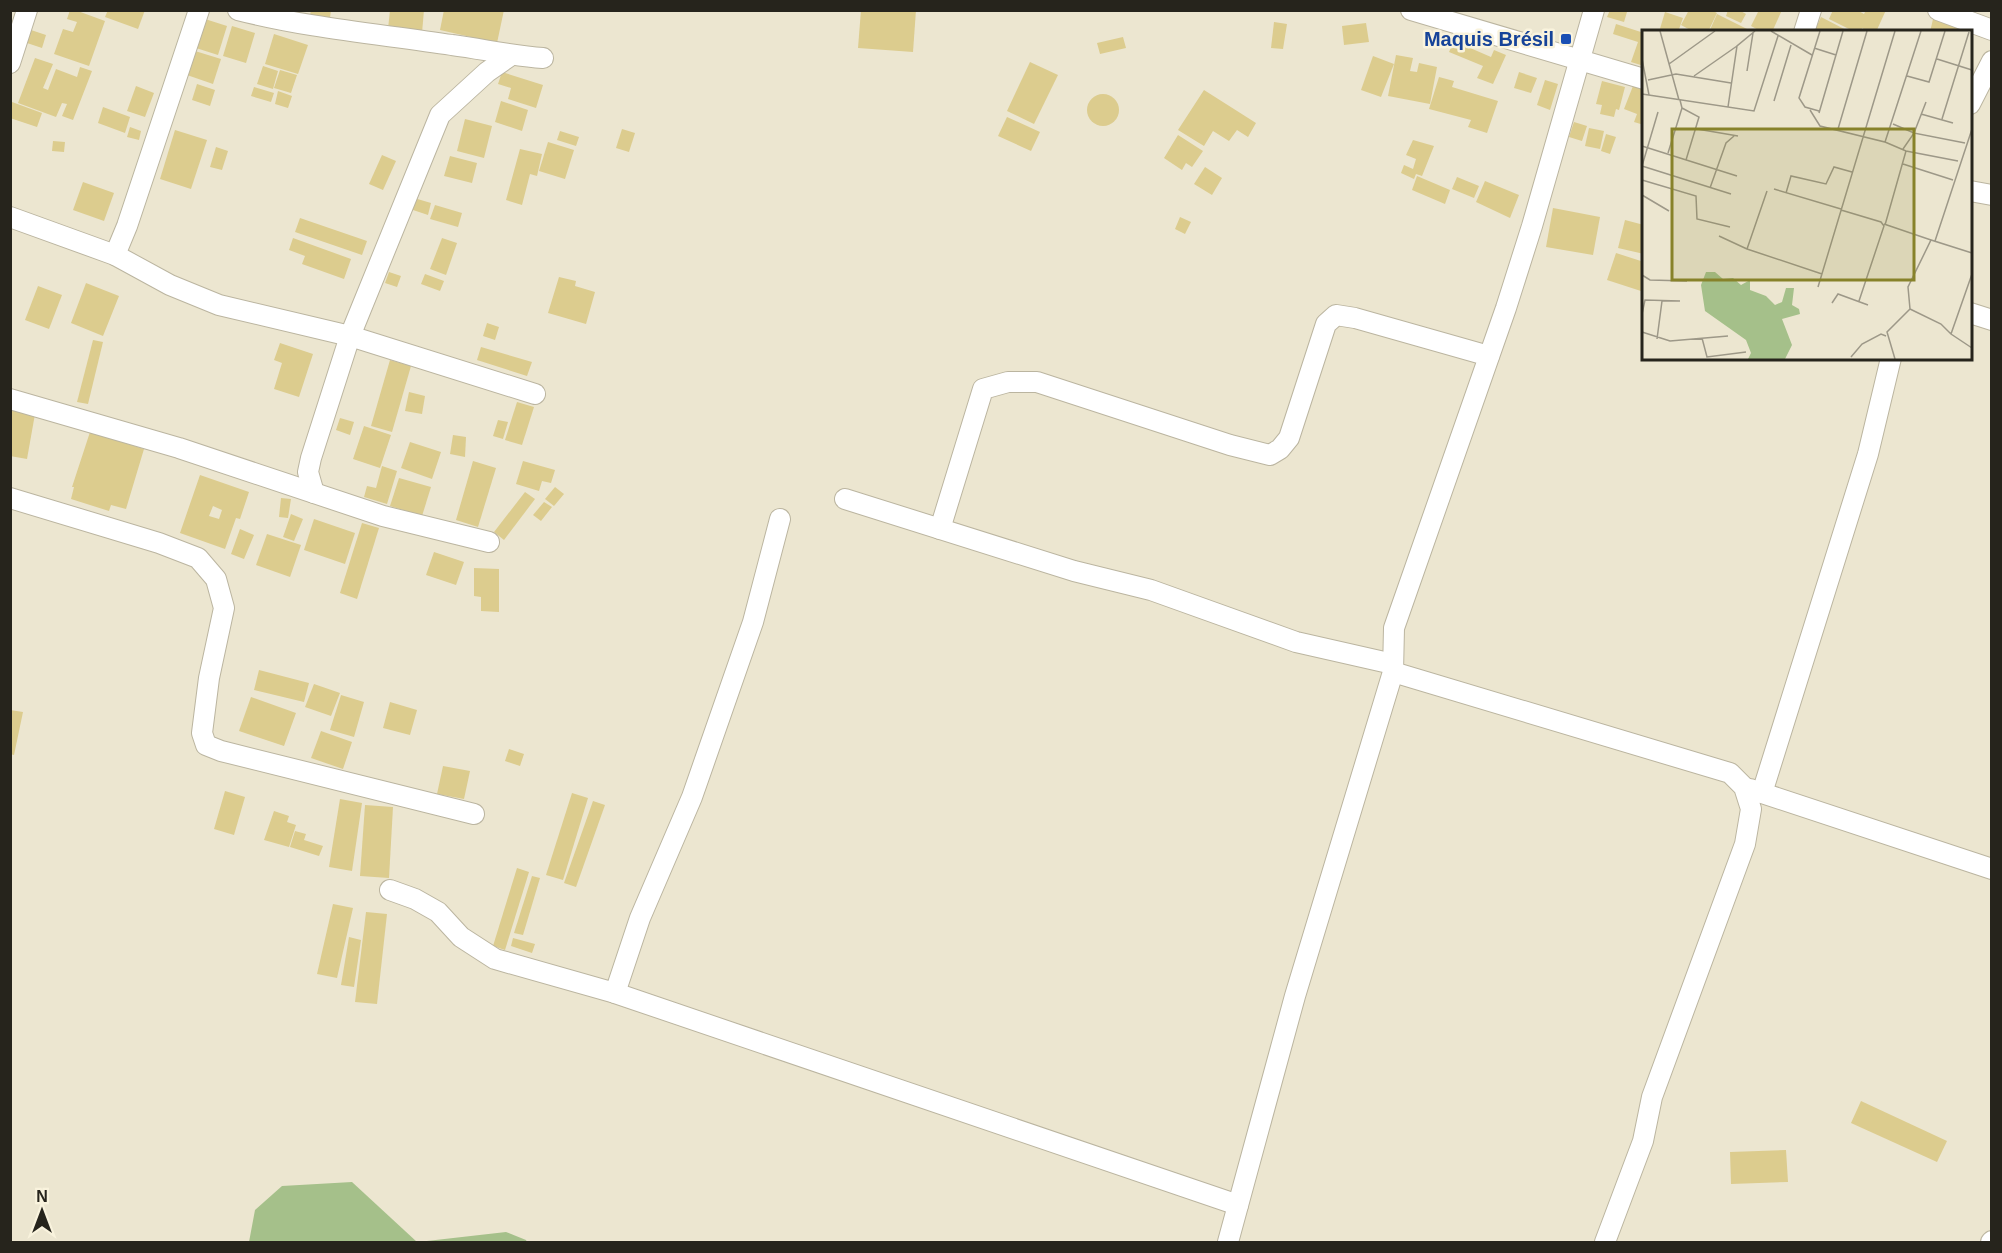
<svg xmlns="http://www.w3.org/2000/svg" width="2002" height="1253" font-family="Helvetica,sans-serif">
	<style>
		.green { fill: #a5c08a }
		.building { fill: #dccc8e; fill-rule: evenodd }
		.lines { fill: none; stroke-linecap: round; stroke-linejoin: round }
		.street-casing { stroke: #bbb5a0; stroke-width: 22 }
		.street { stroke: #fff; stroke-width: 20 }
		.transit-dot { fill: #1a4fb4; stroke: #f9f3dd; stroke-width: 2 }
		.labels { text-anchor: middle; stroke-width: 5; stroke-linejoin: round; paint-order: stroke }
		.transit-label { font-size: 20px; font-weight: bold; fill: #164399; stroke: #f9f3dd; text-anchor: end }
		.inset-road { fill: none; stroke: #9d9888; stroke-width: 1.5 }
		.view { fill: #87822a; fill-opacity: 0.15; stroke: #87822a; stroke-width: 3 }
		.inset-edge { fill: none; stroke: #26241c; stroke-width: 3 }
	</style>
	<rect width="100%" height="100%" fill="#ece6d0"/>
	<g class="green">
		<polygon points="352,1182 417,1242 249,1242 255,1210 282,1186"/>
		<polygon points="506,1232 526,1240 527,1242 418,1242"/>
	</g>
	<g class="building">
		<polygon points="70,10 75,10 105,21 89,66 54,54 63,29 73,32 77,22 67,19"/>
		<polygon points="108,10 145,10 138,29 105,17"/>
		<polygon points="311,10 331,10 330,18 310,15"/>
		<polygon points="390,10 424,10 422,33 388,29"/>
		<polygon points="444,10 504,10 497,43 440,30"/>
		<polygon points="861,10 916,10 913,52 858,48"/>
		<polygon points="1610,10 1627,12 1624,22 1607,17"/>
		<polygon points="1689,10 1711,10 1717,13 1708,32 1694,32 1681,25"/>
		<polygon points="1728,10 1739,10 1746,14 1741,23 1726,16"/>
		<polygon points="1759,10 1782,10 1772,32 1762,32 1751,26"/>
		<polygon points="1833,10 1857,10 1864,14 1866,10 1886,10 1876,32 1869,32 1862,28 1861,32 1855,32 1829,19"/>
		<polygon points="1665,12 1683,18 1678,32 1659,32"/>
		<polygon points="1717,14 1753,32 1709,32"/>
		<polygon points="1821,17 1850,32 1814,32"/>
		<polygon points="205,19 227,26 218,55 196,48"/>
		<polygon points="1933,19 1971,31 1971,32 1930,32"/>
		<polygon points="1274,22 1287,24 1283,49 1271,48"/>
		<polygon points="1366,23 1369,42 1344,45 1342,26"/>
		<polygon points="1616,24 1644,33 1644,66 1631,62 1638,42 1613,34"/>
		<polygon points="232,26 255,33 246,63 223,56"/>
		<polygon points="31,30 46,35 42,48 27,43"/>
		<polygon points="274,34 308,45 298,74 265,64"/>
		<polygon points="1123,37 1126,48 1100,54 1097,43"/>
		<polygon points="1454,41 1491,57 1494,50 1506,55 1493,84 1477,78 1483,66 1449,52"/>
		<polygon points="195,51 221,59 213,84 187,75"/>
		<polygon points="1396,55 1413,58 1410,71 1417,72 1419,63 1437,67 1430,104 1388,96"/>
		<polygon points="1373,56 1394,64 1381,97 1361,90"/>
		<polygon points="35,58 53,64 43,88 48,90 56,69 77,77 80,67 92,71 73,120 62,116 67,104 62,103 56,117 18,103"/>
		<polygon points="1030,62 1058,75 1034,124 1007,111"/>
		<polygon points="263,66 278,71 273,89 257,84"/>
		<polygon points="280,70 297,75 291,93 274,88"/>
		<polygon points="502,72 543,85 536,108 508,99 511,88 498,84"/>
		<polygon points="1519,72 1537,78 1531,93 1514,88"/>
		<polygon points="1439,77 1454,81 1452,87 1498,101 1487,133 1468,127 1471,120 1429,109"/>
		<polygon points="1545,80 1558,84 1550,110 1537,105"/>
		<polygon points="1602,81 1625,87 1619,110 1616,109 1614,117 1600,114 1602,105 1596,104"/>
		<polygon points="197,84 215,90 210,106 192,100"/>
		<polygon points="136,86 154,93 145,117 127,111"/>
		<polygon points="1633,86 1644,89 1644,125 1634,122 1637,114 1624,109"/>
		<polygon points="254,87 274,93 271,102 251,96"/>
		<polygon points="1204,90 1256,123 1248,137 1237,130 1229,141 1213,131 1204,146 1178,130"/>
		<polygon points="278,91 292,96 288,108 275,104"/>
		<circle cx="1103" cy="110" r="16"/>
		<polygon points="501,101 528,110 522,131 495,122"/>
		<polygon points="12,102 42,113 37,127 10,118"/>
		<polygon points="103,107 130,117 125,133 98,123"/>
		<polygon points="1007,117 1040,132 1031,151 998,136"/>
		<polygon points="465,119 492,126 484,158 457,151"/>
		<polygon points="1574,122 1587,126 1582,141 1569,137"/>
		<polygon points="130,127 141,131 139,140 127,137"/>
		<polygon points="1589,128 1604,131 1600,149 1585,146"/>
		<polygon points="622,129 635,133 629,152 616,148"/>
		<polygon points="175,130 207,140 191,189 160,179"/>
		<polygon points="560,131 579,137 576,146 557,140"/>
		<polygon points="1606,134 1616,137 1610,154 1601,151"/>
		<polygon points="1178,135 1203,151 1192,167 1186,163 1182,170 1164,158"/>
		<polygon points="1413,140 1434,146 1422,176 1416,174 1414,179 1401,173 1404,165 1413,169 1416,159 1406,155"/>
		<polygon points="53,141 65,142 64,152 52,151"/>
		<polygon points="548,142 574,150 565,179 539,171"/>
		<polygon points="216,147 228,151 222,170 210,167"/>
		<polygon points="520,149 542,154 537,176 530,174 522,205 506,200"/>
		<polygon points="382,155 396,161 383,190 369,184"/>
		<polygon points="450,156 477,163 472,183 444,176"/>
		<polygon points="1205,167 1222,178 1212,195 1194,184"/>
		<polygon points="1417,176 1450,190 1445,204 1412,190"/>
		<polygon points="1457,177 1479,186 1474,198 1452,189"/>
		<polygon points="1485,181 1519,195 1510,218 1476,202"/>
		<polygon points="83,182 114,193 104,221 73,210"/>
		<polygon points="414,198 431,203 428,215 410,209"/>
		<polygon points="435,205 462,213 458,227 430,219"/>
		<polygon points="1553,208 1600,217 1593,255 1546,247"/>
		<polygon points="1180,217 1191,222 1185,234 1175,229"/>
		<polygon points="300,218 367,241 362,255 295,232"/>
		<polygon points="1625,220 1644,225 1644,254 1618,248"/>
		<polygon points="293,238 351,259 344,279 302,264 305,256 289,250"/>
		<polygon points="442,238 457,243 446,275 430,269"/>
		<polygon points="1616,253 1644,262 1644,292 1607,280"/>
		<polygon points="389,272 401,276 397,287 385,283"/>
		<polygon points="425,274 444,281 440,291 421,284"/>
		<polygon points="559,277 576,281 575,286 595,292 586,324 548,313"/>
		<polygon points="86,283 119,296 103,336 71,323"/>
		<polygon points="38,286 62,295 49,329 25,320"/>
		<polygon points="487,323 499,327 495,340 483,336"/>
		<polygon points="93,340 103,342 88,404 77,402"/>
		<polygon points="280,343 313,354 299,397 274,389 282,363 274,360"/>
		<polygon points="481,347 532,362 527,376 477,360"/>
		<polygon points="390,360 411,366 392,432 371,426"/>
		<polygon points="409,392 425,396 422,414 405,411"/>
		<polygon points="517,402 534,407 522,445 505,440"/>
		<polygon points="10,410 35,414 27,459 10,456"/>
		<polygon points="340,418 354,422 350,435 336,430"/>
		<polygon points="498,420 508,422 503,439 493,436"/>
		<polygon points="364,426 391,435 380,468 353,459"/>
		<polygon points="90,432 144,449 126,509 111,505 109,511 71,499 74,487 72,487"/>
		<polygon points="453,435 466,437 465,457 450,454"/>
		<polygon points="410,442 441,452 432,479 401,468"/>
		<polygon points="473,461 496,468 478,527 456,520"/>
		<polygon points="523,461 555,470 551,483 542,481 539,491 516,484"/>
		<polygon points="382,466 397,471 387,504 364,497 367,486 376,488"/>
		<path d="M200 475 249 492 240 519 236 518 225 549 180 533ZM213 506 222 510 219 519 209 516Z"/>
		<polygon points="399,478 431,487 422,516 390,506"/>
		<polygon points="555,487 564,494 554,506 545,499"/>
		<polygon points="525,492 535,499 504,540 494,532"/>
		<polygon points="281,498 291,499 288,518 279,517"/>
		<polygon points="544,502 552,507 541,521 533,515"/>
		<polygon points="291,514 303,519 294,541 283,537"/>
		<polygon points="314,519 355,533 345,564 304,550"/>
		<polygon points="362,523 379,528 357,599 340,593"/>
		<polygon points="240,529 254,535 244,559 231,554"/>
		<polygon points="267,534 301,545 290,577 256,565"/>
		<polygon points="434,552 464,562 456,585 426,575"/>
		<polygon points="474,568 499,569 499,612 481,611 481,597 474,596"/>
		<polygon points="259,670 309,683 304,702 254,690"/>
		<polygon points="314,684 340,693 331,716 305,707"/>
		<polygon points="341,695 364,702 354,737 330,730"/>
		<polygon points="251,697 296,713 284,746 239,731"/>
		<polygon points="390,702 417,710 410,735 383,728"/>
		<polygon points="10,710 23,712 14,755 10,754"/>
		<polygon points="321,731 352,742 343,769 311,758"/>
		<polygon points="509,749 524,754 520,766 505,761"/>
		<polygon points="443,766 470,771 464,799 437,794"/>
		<polygon points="225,791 245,797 234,835 214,829"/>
		<polygon points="572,793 588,798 563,880 546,875"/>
		<polygon points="340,799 362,803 352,871 329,867"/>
		<polygon points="593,801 605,805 576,887 564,883"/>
		<polygon points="365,805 393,807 389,878 360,876"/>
		<polygon points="274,811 289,816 287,822 296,825 289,847 264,840"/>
		<polygon points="295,831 306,834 304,840 323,846 319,856 290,847"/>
		<polygon points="517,868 529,872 505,950 493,946"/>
		<polygon points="532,876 540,878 523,935 514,933"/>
		<polygon points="333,904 353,908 337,978 317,974"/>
		<polygon points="366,912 387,914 377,1004 355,1002"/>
		<polygon points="349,937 361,940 354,987 341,985"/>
		<polygon points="513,938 535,944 532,953 511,946"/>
		<polygon points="1861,1101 1947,1141 1937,1162 1851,1123"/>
		<polygon points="1786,1150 1788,1182 1731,1184 1730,1152"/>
	</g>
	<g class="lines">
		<defs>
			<g id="street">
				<path d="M238 10C308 28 380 34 452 45 483 49 512 56 543 58"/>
				<polyline points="1411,10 1644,79"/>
				<polyline points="1938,10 1992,30"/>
				<polyline points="1804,32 1811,10"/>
				<polyline points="10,63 27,10"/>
				<polyline points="1970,104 1992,61"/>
				<polyline points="1970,191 1992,195"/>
				<polyline points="10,217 115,255 170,285 219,305 350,336 535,394"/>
				<polyline points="115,255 127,226 199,10"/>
				<polyline points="1970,313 1992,320"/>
				<polyline points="10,399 179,448 383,516 489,542"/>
				<polyline points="314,493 308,472 311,458 350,336 440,115 487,72 510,56"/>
				<polyline points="10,498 159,543 198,558 216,579 224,608 209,678 202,733 206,745 221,751 474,814"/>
				<polyline points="845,499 1074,571 1151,590 1296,642 1393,664"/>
				<polyline points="780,519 753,622 692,797 640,918 615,993 1238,1205"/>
				<polyline points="940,529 983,389 1008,382 1037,382 1230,445 1270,455 1280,449 1289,438 1326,324 1336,315 1355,318 1489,356"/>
				<polyline points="1393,672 1730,773 1744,787 1751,809 1745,844 1652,1097 1643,1141 1605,1242"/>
				<polyline points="1750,789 1992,869"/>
				<polyline points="1762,793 1868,454 1891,358"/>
				<polyline points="390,890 415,899 438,912 461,937 495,959 615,993"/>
				<polyline points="1228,1242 1295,996 1393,672 1394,628 1506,308 1532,226 1594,10"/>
				<polyline points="1991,1242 1992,1241"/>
			</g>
		</defs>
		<use href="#street" class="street-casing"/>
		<use href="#street" class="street"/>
	</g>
	<rect class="transit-dot" x="1560" y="33" width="12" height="12" rx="3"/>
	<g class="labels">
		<g class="transit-label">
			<text x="1554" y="46">Maquis Brésil</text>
		</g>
	</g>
	<g transform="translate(1642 30)">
		<rect width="330" height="330" fill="#ece6d0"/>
		<path d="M64 242H73L81 249 91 248 99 255 108 250V260L124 266 133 275 140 272 144 258H152L150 275 157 279 158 284 140 289 150 315 143 329H106L109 323 104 310 63 281 59 255Z" fill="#a5c08a"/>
		<path class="inset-road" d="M18 1 37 70M129 1 170 25M172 18 194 25M0 29 7 65M295 29 330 40M27 34 73 1M105 41 111 3M52 46 95 16M265 46 287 52 303 1M6 50 34 44 89 53M0 64 112 81 136 6M132 71 149 15M86 77 95 16 113 1M40 78 57 87 44 130M168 80 178 96 243 112 279 1M177 81 163 77 157 68 178 1M177 83 201 1M279 84 311 93M300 89 327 2M251 94 272 103 284 72M55 99 96 106M196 99 225 1M243 112 264 121 316 131M0 116 95 146M261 119 272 103 323 113M26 123 40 78 38 70M261 134 311 150M0 136 89 164M0 136 16 82M0 150 54 166 55 189 88 197M68 158 84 113 92 106M132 159 199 179M125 161 105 219 180 244M144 163 149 146 184 154 192 137 210 142M0 165 27 181M199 180 239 192 242 196 217 271M242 194 289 210M243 195 264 121M77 206 105 219M293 211 330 99M330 244 309 304 330 318M0 245 8 250 45 251M176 257 253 1M190 273 196 264 226 275M268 279 299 294 309 304M0 284 3 270 38 271M0 302 28 311 86 306M60 308 65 327 104 322M15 309 20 271M209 327 220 314 239 304 244 306M253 329 245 302 268 279 266 257 289 210 330 223"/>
		<path class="view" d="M30 99H272V250H30Z"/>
		<rect width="330" height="330" class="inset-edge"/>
	</g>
	<rect width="2002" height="1253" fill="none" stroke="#26241c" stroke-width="24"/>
	<g transform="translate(42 1211)" stroke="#f9f3dd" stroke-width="4.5" paint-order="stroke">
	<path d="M0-4.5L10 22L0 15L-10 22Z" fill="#26241c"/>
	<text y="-9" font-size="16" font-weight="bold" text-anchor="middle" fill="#26241c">N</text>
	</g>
</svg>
